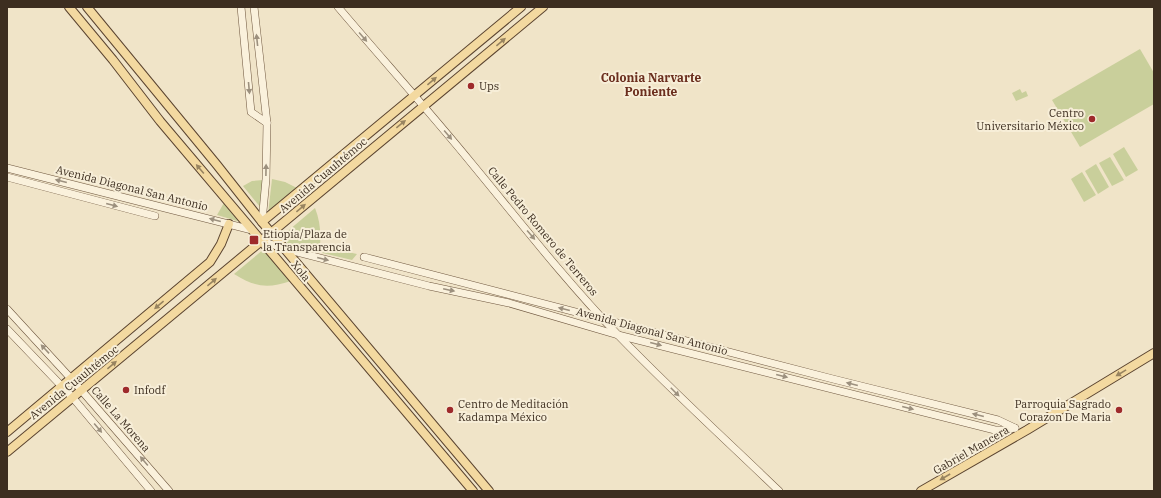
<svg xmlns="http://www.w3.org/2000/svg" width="1161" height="498" font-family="'IBM Plex Serif',serif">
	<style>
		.green { fill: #c9cf9b }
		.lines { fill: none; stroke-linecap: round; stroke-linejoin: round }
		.secondary-casing { stroke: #6f573f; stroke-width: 8 }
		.primary-casing { stroke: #5b4430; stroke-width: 10 }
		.secondary { stroke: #faf1dc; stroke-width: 7 }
		.primary { stroke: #f3d9a0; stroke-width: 8 }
		.oneway { fill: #9c907e }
		.oneway2 { fill: #988460 }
		.poi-dot { fill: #9e2a2b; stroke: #f7eed8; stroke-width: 1.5 }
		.labels { text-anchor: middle; stroke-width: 4; stroke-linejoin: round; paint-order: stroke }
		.poi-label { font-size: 11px; fill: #3d2e20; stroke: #f7eed8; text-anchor: start }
		.street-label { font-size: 11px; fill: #3d2e20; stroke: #f7eed8 }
		.neighbourhood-label { font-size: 12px; font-weight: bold; fill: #6b2e1e; stroke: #f7eed8 }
	</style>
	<rect width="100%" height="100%" fill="#f0e4c8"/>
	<g class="green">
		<polygon points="1140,49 1154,73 1154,104 1080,147 1052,100"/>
		<polygon points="1020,89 1022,93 1026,91 1028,96 1016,101 1012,93"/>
		<polygon points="1124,147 1138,170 1126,177 1113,154"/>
		<polygon points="1110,157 1124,180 1112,186 1099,163"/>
		<polygon points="1096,164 1109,187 1098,194 1085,171"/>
		<polygon points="1082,172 1096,195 1084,202 1071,179"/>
		<polygon points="272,179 285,182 297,188 268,214"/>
		<polygon points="263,180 261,208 243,186 252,181"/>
		<polygon points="225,201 244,223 217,215"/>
		<path d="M315 208C320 221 321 232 320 246L357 254 352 260 289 245 282 236Z"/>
		<path d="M264 249 291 281C267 289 255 287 234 274Z"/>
	</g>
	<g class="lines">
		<defs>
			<g id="secondary">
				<polyline points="241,7 251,112 267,123"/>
				<polyline points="254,7 267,123 266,179 262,222"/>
				<path d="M338 7C383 60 429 111 473 165 520 222 566 281 618 335 670 389 725 439 779 491"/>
				<polyline points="7,168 252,230"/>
				<polyline points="7,177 155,216"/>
				<polyline points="262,241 285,249 429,286 509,303 618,335 995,430 1004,430 1015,428"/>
				<polyline points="364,257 833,379 998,420 1015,428"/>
				<polyline points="7,309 75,383 169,491"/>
				<polyline points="7,329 73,398 151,491"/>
			</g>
			<g id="primary">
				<polyline points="69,7 113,60 160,121 473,491"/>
				<polyline points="87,7 217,165 262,222 489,491"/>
				<polyline points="262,222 521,7"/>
				<polyline points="7,432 210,262 221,244 229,224"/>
				<polyline points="7,452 543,7"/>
				<polyline points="921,491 1027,430 1154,353"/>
			</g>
		</defs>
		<use href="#secondary" class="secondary-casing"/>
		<use href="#primary" class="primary-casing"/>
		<use href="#secondary" class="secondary"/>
		<use href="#primary" class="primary"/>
	</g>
	<defs><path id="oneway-solid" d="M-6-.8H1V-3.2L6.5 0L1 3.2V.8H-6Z"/></defs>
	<g class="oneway">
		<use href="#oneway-solid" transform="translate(363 37) rotate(49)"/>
		<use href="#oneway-solid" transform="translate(257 40) rotate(-96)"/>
		<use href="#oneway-solid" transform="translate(249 88) rotate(85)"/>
		<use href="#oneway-solid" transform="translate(448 135) rotate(50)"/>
		<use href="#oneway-solid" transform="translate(266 170) rotate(-89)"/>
		<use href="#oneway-solid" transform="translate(61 181) rotate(-166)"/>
		<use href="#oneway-solid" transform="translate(112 205) rotate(15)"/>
		<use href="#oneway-solid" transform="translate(215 220) rotate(-165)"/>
		<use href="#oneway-solid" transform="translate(531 235) rotate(49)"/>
		<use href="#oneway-solid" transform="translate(323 259) rotate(14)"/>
		<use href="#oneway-solid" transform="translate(449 290) rotate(12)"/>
		<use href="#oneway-solid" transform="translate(564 309) rotate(-166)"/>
		<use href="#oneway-solid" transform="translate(656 344) rotate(15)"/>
		<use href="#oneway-solid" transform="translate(45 349) rotate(-133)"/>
		<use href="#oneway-solid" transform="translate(782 376) rotate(14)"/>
		<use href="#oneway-solid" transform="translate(852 384) rotate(-166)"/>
		<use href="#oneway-solid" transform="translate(675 392) rotate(45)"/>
		<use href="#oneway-solid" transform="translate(908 408) rotate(14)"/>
		<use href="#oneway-solid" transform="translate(978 415) rotate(-166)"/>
		<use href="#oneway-solid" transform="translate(98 428) rotate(50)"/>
		<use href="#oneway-solid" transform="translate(144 461) rotate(-130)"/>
	</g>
	<g class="oneway2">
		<use href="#oneway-solid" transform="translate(501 42) rotate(-40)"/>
		<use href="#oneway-solid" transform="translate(432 81) rotate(-40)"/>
		<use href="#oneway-solid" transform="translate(401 124) rotate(-39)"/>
		<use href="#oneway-solid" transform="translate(200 169) rotate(-130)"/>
		<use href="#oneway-solid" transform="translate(301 208) rotate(-40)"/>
		<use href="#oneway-solid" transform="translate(212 282) rotate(-40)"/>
		<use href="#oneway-solid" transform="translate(159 305) rotate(140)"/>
		<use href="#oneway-solid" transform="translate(112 365) rotate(-40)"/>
		<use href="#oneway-solid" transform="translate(1121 373) rotate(149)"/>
		<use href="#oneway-solid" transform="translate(945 477) rotate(150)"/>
	</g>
	<g class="poi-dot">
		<circle cx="471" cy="86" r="4"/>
		<circle cx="1092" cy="119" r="4"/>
		<rect x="249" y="235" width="10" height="10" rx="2"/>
		<circle cx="126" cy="390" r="4"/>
		<circle cx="450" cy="410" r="4"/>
		<circle cx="1119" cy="410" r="4"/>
	</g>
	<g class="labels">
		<g class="poi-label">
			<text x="479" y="90">Ups</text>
			<text x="1084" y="117" text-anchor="end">Centro<tspan x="1084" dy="13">Universitario México</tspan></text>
			<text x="263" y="238">Etiopía/Plaza de<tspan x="263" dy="13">la Transparencia</tspan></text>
			<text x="134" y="394">Infodf</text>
			<text x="458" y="408">Centro de Meditación<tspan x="458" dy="13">Kadampa México</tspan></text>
			<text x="1111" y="408" text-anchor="end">Parroquia Sagrado<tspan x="1111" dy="13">Corazon De Maria</tspan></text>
		</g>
		<g class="street-label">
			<text transform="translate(323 175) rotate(-40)" y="4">Avenida Cuauhtémoc</text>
			<text transform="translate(132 188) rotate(14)" y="4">Avenida Diagonal San Antonio</text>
			<text transform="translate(543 231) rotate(50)" y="4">Calle Pedro Romero de Terreros</text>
			<text transform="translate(301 271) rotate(50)" y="4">Xola</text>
			<text transform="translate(652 331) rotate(15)" y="4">Avenida Diagonal San Antonio</text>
			<text transform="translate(74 382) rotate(-39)" y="4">Avenida Cuauhtémoc</text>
			<text transform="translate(121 419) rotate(49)" y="4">Calle La Morena</text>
			<text transform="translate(971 450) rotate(-30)" y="4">Gabriel Mancera</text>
		</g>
		<g class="neighbourhood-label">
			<text x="651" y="82">Colonia Narvarte<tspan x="651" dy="14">Poniente</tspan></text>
		</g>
	</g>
	<rect width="1161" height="498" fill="none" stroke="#3d2e20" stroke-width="16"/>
</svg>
